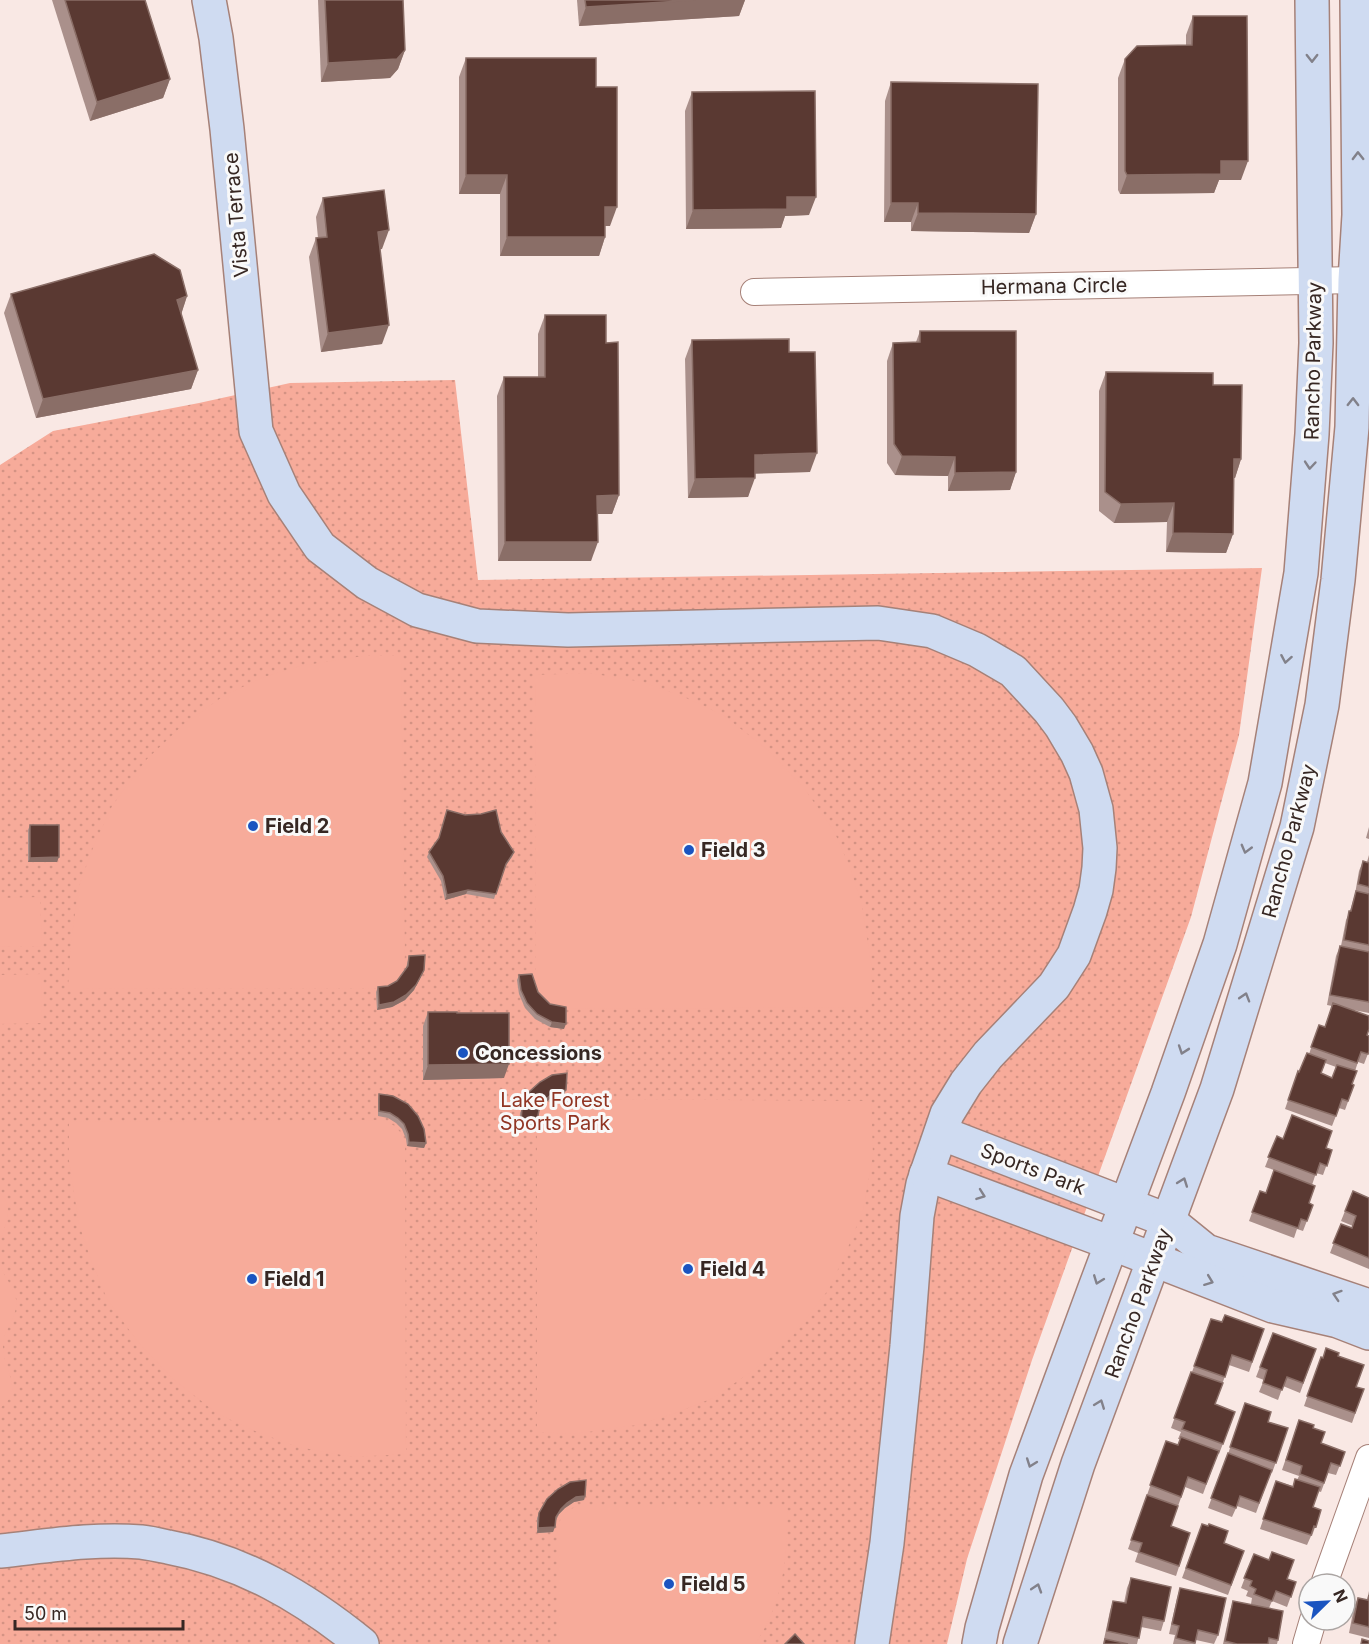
<svg xmlns="http://www.w3.org/2000/svg" width="1369" height="1644" font-family="Inter,sans-serif">
	<style>
		.park { fill: url(#park-dots) }
		.pitch { fill: #f7ab9a }
		.lines { fill: none; stroke-linecap: round; stroke-linejoin: round }
		.street-casing { stroke: #a68178; stroke-width: 28 }
		.secondary-casing { stroke: #a68178; stroke-width: 36 }
		.street { stroke: #fff; stroke-width: 26 }
		.secondary { stroke: #cfdbf1; stroke-width: 33 }
		.wall { fill: #aa908b; fill-rule: evenodd }
		.shaded-wall { fill: #8a6e67 }
		.building { fill: #5a3932; stroke: #8a6e67; stroke-width: 1.5 }
		.oneway { stroke: #82818a }
		.poi-dot { fill: #1a54c0; stroke: #f9f9f9; stroke-width: 2 }
		.labels { text-anchor: middle; stroke-width: 6; stroke-linejoin: round; paint-order: stroke }
		.street-label { font-size: 20px; fill: #362723; stroke: #f9f9f9 }
		.poi-label { font-size: 20px; font-weight: bold; fill: #362723; stroke: #f9f9f9; text-anchor: start }
		.park-label { font-size: 20px; fill: #913523; stroke: #f9f9f9 }
	</style>
	<defs>
		<pattern id="park-dots" width="8" height="8" patternUnits="userSpaceOnUse" patternTransform="scale(1.5)"><rect width="8" height="8" fill="#f7ab9a"/><path d="M2 2h.1M6 6h.1" fill="none" stroke="#d49384" stroke-width="1.8" stroke-linecap="round"/></pattern>
	</defs>
	<rect width="100%" height="100%" fill="#f9e8e4"/>
	<polygon class="park" points="455,380 478,580 1262,568 1239,735 1191,917 1032,1360 967,1559 947,1644 0,1644 0,465 53,431 199,403 290,383"/>
	<g class="pitch">
		<path d="M363 656H401L405 955C403 975 400 982 380 988L68 989 71 941 79 886 94 845 112 806 146 760 184 724 225 695 264 677 300 666Z"/>
		<path d="M589 673 643 682 684 697 723 715 768 750 804 788 834 831 851 870 862 906 872 969 871 1007 558 1009C544 1004 540 999 536 985L535 675Z"/>
		<polygon points="40,897 42,946 0,947 0,898"/>
		<polygon points="41,974 42,1023 0,1024 0,975"/>
		<path d="M562 1099 871 1101 873 1155 863 1210 847 1250 829 1289 794 1334 755 1369 713 1398 673 1414 637 1425 574 1434 537 1432V1120C543 1109 549 1101 562 1099Z"/>
		<path d="M383 1120C396 1125 401 1130 405 1144L406 1454 353 1457 298 1447 257 1432 218 1414 173 1379 137 1341 107 1299 91 1260 79 1224 69 1161V1122Z"/>
		<path d="M0 1193C15 1208 5 1225 0 1242Z"/>
		<path d="M0 1265C4 1277 14 1287 16 1299 19 1317 2 1330 3 1348 4 1371 25 1390 0 1408Z"/>
		<path d="M580 1505H787C788 1554 784 1602 755 1644H557V1533C559 1517 564 1511 580 1505Z"/>
	</g>
	<g class="lines">
		<defs>
			<g id="street">
				<polyline points="754,292 1355,280"/>
				<polyline points="1324,1584 1369,1458"/>
				<polyline points="1306,1644 1313,1620"/>
			</g>
			<g id="secondary">
				<polyline points="209,0 216,38 227,129 256,431 284,494 320,547 367,583 417,610 477,626 568,630 878,623 932,631 977,650 1013,671 1049,710 1061,726 1077,753 1086,773 1096,809 1100,848 1099,868 1096,890 1090,911 1074,955 1054,986 988,1055 966,1083 947,1114 923,1184 917,1216 907,1346 887,1543 872,1644"/>
				<polyline points="941,1133 1169,1221 1206,1251 1369,1306"/>
				<polyline points="926,1174 1111,1243 1273,1306 1338,1321 1369,1333"/>
				<path d="M0 1551C47 1546 94 1538 141 1542 150 1543 159 1545 168 1547 243 1561 304 1597 362 1644"/>
				<polyline points="979,1644 982,1628 1026,1475 1095,1288 1168,1093 1220,944 1265,783 1301,573 1312,434 1316,343 1312,0"/>
				<polyline points="1020,1644 1078,1464 1217,1089 1297,827 1322,705 1338,580 1352,427 1355,280 1359,215 1357,0"/>
			</g>
		</defs>
		<use href="#street" class="street-casing"/>
		<use href="#secondary" class="secondary-casing"/>
		<use href="#street" class="street"/>
		<use href="#secondary" class="secondary"/>
	</g>
	<g class="wall">
		<polygon points="52,0 145,0 170,79 163,98 90,121"/>
		<polygon points="318,0 403,0 405,50 398,69 390,78 321,82"/>
		<polygon points="577,0 745,0 739,16 579,26"/>
		<polygon points="1193,16 1241,180 1219,180 1214,193 1120,194 1118,190 1118,78 1125,59 1186,45 1186,35"/>
		<polygon points="466,58 596,87 610,226 605,226 605,237 599,256 500,256 500,194 459,194 459,77"/>
		<polygon points="891,82 1036,214 1029,233 911,231 911,222 884,222 885,101"/>
		<polygon points="692,92 809,215 785,216 781,228 686,229 685,111"/>
		<polygon points="323,198 382,249 380,249 382,344 321,352 309,257 316,238 318,238 316,217"/>
		<polygon points="11,294 187,296 181,314 198,370 191,389 36,418 4,313"/>
		<polygon points="545,315 606,343 619,495 612,514 597,514 591,561 498,561 497,396 504,377 538,377 538,334"/>
		<polygon points="920,331 1016,472 1010,490 948,491 948,476 895,475 887,463 887,361 893,343 916,342"/>
		<polygon points="692,340 789,352 810,472 755,473 748,497 688,498 685,359"/>
		<polygon points="1106,372 1213,385 1241,459 1235,478 1233,478 1233,534 1226,553 1166,552 1167,522 1114,523 1099,511 1099,391"/>
		<polygon points="30,825 57,862 28,862 28,830"/>
		<polygon points="1369,827 1369,839 1366,838"/>
		<polygon points="501,832 514,852 512,857 504,868 494,899 466,894 445,900 441,881 427,857 429,852"/>
		<path d="M1369 855V1013L1348 1009 1367 1035 1369 1051 1364 1064 1358 1062 1355 1071 1352 1084 1354 1085 1345 1110 1339 1108 1332 1126 1285 1109 1298 1071 1299 1072 1309 1054 1319 1025 1325 1027 1332 1006 1327 1005 1336 956 1340 946H1341L1346 920 1350 911 1355 894 1359 871 1363 861 1367 862ZM1325 1063 1336 1067 1332 1078 1321 1074Z"/>
		<polygon points="409,956 424,970 414,990 405,1000 392,1007 377,1010 376,992 378,987 388,986 397,981 406,968"/>
		<polygon points="519,975 538,992 564,1029 550,1027 535,1019 525,1008 519,994 517,980"/>
		<polygon points="428,1012 504,1078 423,1080 423,1026"/>
		<polygon points="529,1092 564,1095 551,1098 541,1107 538,1113 535,1126 519,1127 520,1113"/>
		<polygon points="379,1094 426,1143 424,1148 407,1146 406,1139 402,1129 396,1123 388,1118 378,1116 378,1099"/>
		<polygon points="1277,1136 1283,1139 1326,1148 1332,1150 1323,1175 1316,1173 1312,1185 1309,1203 1313,1205 1303,1231 1297,1229 1294,1238 1249,1221 1260,1191 1266,1193 1274,1170 1265,1167"/>
		<polygon points="1369,1198 1369,1269 1330,1253 1341,1224 1352,1228 1353,1226 1341,1221 1345,1211"/>
		<polygon points="1211,1319 1222,1322 1264,1329 1249,1372 1229,1365 1215,1404 1235,1412 1219,1454 1218,1453 1203,1494 1185,1487 1178,1506 1171,1526 1190,1533 1176,1576 1135,1562 1138,1553 1128,1549 1166,1441 1178,1445 1180,1439 1178,1439 1181,1432 1171,1428 1191,1372 1192,1372"/>
		<polygon points="1273,1333 1316,1349 1300,1393 1283,1386 1278,1400 1259,1392 1264,1380 1256,1377"/>
		<polygon points="1338,1356 1356,1387 1364,1389 1352,1423 1304,1406 1321,1357"/>
		<polygon points="1245,1403 1268,1422 1288,1428 1272,1473 1271,1472 1256,1513 1237,1506 1232,1517 1208,1508 1227,1457"/>
		<polygon points="1299,1420 1321,1443 1345,1452 1336,1475 1328,1473 1321,1492 1318,1491 1313,1507 1321,1510 1312,1536 1311,1536 1307,1545 1260,1529 1276,1481 1293,1486 1297,1480 1299,1476 1282,1470"/>
		<polygon points="585,1496 584,1500 574,1502 565,1508 559,1514 556,1520 553,1532 537,1533 537,1518 539,1513"/>
		<polygon points="1202,1524 1224,1543 1244,1551 1228,1595 1182,1578"/>
		<polygon points="1254,1554 1287,1579 1296,1582 1287,1607 1272,1601 1269,1608 1278,1640 1277,1644 1223,1644 1230,1611 1233,1601 1256,1606 1251,1604 1252,1598 1246,1596 1248,1591 1241,1588"/>
		<polygon points="1131,1578 1164,1621 1161,1631 1141,1627 1137,1644 1103,1644 1110,1611 1113,1601 1124,1603 1127,1588"/>
		<polygon points="1180,1588 1218,1635 1214,1644 1196,1640 1195,1644 1173,1644 1175,1635 1169,1634 1177,1598"/>
		<polygon points="1369,1591 1369,1638 1349,1633 1354,1607 1358,1598 1367,1600"/>
	</g>
	<g class="shaded-wall">
		<polygon points="696,0 745,0 739,16 579,26 586,7"/>
		<polygon points="405,50 398,69 390,78 321,82 328,63"/>
		<polygon points="170,79 163,98 90,121 97,102"/>
		<polygon points="1221,161 1248,161 1241,180 1219,180 1214,193 1120,194 1127,175"/>
		<polygon points="466,175 507,175 500,194 459,194"/>
		<polygon points="787,197 816,197 809,215 785,216 781,228 686,229 693,210"/>
		<polygon points="891,203 918,203 911,222 884,222"/>
		<polygon points="605,207 617,207 610,226 598,226"/>
		<polygon points="918,213 1036,214 1029,233 911,231"/>
		<polygon points="389,230 382,249 371,251 378,232"/>
		<polygon points="507,237 605,237 599,256 500,256"/>
		<polygon points="187,296 181,315 177,300"/>
		<polygon points="389,325 382,344 321,352 328,333"/>
		<polygon points="198,370 191,389 36,418 43,399"/>
		<polygon points="817,453 810,472 748,474 755,455"/>
		<polygon points="902,456 955,457 948,476 895,475"/>
		<polygon points="1234,459 1241,459 1235,478 1227,478"/>
		<polygon points="1016,472 1010,490 948,491 955,473"/>
		<polygon points="755,478 748,497 688,498 695,479"/>
		<polygon points="619,495 612,514 590,514 597,496"/>
		<polygon points="1174,503 1167,522 1114,523 1121,504"/>
		<polygon points="1173,533 1233,534 1226,553 1166,552"/>
		<polygon points="505,542 598,542 591,561 498,561"/>
		<polygon points="59,857 57,862 28,862 30,858"/>
		<polygon points="468,890 466,894 445,900 447,895"/>
		<polygon points="424,970 414,990 405,1000 392,1007 377,1010 379,1005"/>
		<polygon points="552,1022 566,1024 564,1029 550,1027"/>
		<polygon points="509,1064 504,1078 423,1080 428,1065"/>
		<polygon points="566,1090 564,1095 551,1098 541,1107 537,1115 543,1102 553,1093"/>
		<polygon points="537,1121 535,1126 519,1127 521,1122"/>
		<polygon points="409,1142 426,1143 424,1148 407,1146"/>
		<polygon points="585,1496 584,1500 574,1502 565,1508 559,1514 555,1522 561,1509 567,1503 576,1497"/>
		<polygon points="555,1527 553,1532 537,1533 538,1528"/>
	</g>
	<g class="building">
		<polygon points="65,0 145,0 170,79 97,102"/>
		<polygon points="325,0 403,0 405,50 397,59 328,63"/>
		<polygon points="585,0 696,0 586,7"/>
		<polygon points="1193,16 1247,16 1248,161 1221,161 1221,174 1127,175 1125,171 1125,59 1137,46 1192,45"/>
		<polygon points="466,58 596,58 596,87 617,87 617,207 605,207 605,237 507,237 507,175 466,175"/>
		<polygon points="891,82 1038,84 1036,214 918,213 918,203 891,203"/>
		<polygon points="815,91 816,197 787,197 787,209 693,210 692,92"/>
		<polygon points="384,190 389,230 378,232 389,325 328,333 316,238 327,237 323,198"/>
		<polygon points="154,254 180,270 187,296 177,300 198,370 43,399 11,294"/>
		<polygon points="545,315 606,315 606,343 618,342 619,495 597,496 598,542 505,542 504,377 545,377"/>
		<polygon points="920,331 1016,331 1016,472 955,473 955,457 902,456 894,444 893,343 920,342"/>
		<polygon points="789,339 789,352 815,352 817,453 755,455 755,478 695,479 692,340"/>
		<polygon points="1106,372 1213,373 1213,385 1242,385 1241,459 1234,459 1233,534 1173,533 1174,503 1121,504 1105,492"/>
		<polygon points="447,810 465,815 481,814 496,810 501,832 514,852 506,864 496,894 468,890 447,895 443,876 429,852 439,838"/>
		<polygon points="30,825 59,825 59,857 30,858"/>
		<polygon points="1363,861 1369,863 1369,887 1358,884"/>
		<polygon points="1356,891 1369,894 1369,945 1344,940 1349,911 1351,911"/>
		<polygon points="1340,946 1369,952 1369,1002 1330,995"/>
		<polygon points="425,955 424,970 416,985 406,995 394,1002 379,1005 378,987 388,986 397,981 408,966 409,956"/>
		<polygon points="532,974 538,992 550,1004 566,1007 566,1024 552,1022 537,1014 527,1003 521,990 519,975"/>
		<polygon points="1333,1003 1369,1016 1369,1029 1367,1035 1369,1036 1369,1051 1368,1054 1361,1052 1357,1063 1311,1047 1319,1025 1325,1027"/>
		<polygon points="428,1012 457,1012 457,1013 509,1013 509,1064 428,1065"/>
		<polygon points="1307,1053 1326,1060 1321,1073 1332,1078 1337,1065 1357,1071 1352,1084 1354,1085 1348,1101 1342,1099 1336,1116 1288,1100 1298,1071 1299,1072"/>
		<polygon points="567,1073 566,1090 553,1093 543,1102 539,1110 537,1121 521,1122 522,1108 529,1092 540,1082 552,1075"/>
		<polygon points="379,1094 393,1096 408,1104 418,1116 424,1129 426,1143 409,1142 408,1134 404,1124 398,1118 390,1113 379,1111"/>
		<polygon points="1292,1115 1332,1131 1326,1148 1332,1150 1327,1166 1320,1163 1316,1175 1268,1157 1277,1136 1283,1139"/>
		<polygon points="1274,1170 1315,1186 1309,1203 1313,1205 1307,1221 1301,1219 1298,1228 1252,1212 1260,1191 1266,1193"/>
		<polygon points="1353,1191 1369,1198 1369,1258 1333,1243 1341,1224 1352,1228 1356,1216 1345,1211"/>
		<polygon points="1225,1315 1264,1329 1252,1362 1232,1355 1225,1377 1194,1366 1211,1319 1222,1322"/>
		<polygon points="1273,1333 1316,1349 1303,1383 1287,1377 1282,1390 1263,1383 1267,1370 1260,1367"/>
		<polygon points="1326,1348 1339,1353 1338,1356 1364,1365 1356,1387 1364,1389 1355,1413 1307,1396 1321,1357 1323,1358"/>
		<polygon points="1191,1372 1223,1383 1215,1404 1235,1412 1223,1444 1182,1429 1185,1422 1174,1418"/>
		<polygon points="1245,1403 1271,1412 1268,1422 1288,1428 1276,1463 1230,1447"/>
		<polygon points="1299,1420 1314,1425 1313,1428 1325,1432 1321,1443 1345,1452 1340,1466 1331,1463 1324,1483 1300,1474 1302,1466 1286,1460"/>
		<polygon points="1181,1437 1219,1451 1206,1484 1188,1477 1181,1497 1150,1485 1166,1441 1178,1445"/>
		<polygon points="1228,1453 1272,1470 1259,1503 1240,1496 1236,1508 1211,1498"/>
		<polygon points="1295,1479 1320,1487 1313,1507 1321,1510 1316,1527 1314,1526 1311,1535 1263,1519 1276,1481 1293,1487"/>
		<polygon points="586,1480 585,1496 576,1497 567,1503 561,1509 556,1517 555,1527 538,1528 539,1513 547,1499 558,1489 570,1482"/>
		<polygon points="1147,1495 1178,1506 1171,1526 1190,1533 1179,1566 1139,1552 1142,1543 1131,1540"/>
		<polygon points="1202,1524 1208,1526 1209,1524 1228,1531 1224,1543 1244,1551 1231,1585 1186,1568"/>
		<polygon points="1272,1552 1294,1560 1287,1579 1296,1582 1291,1597 1276,1591 1272,1601 1254,1594 1256,1589 1250,1586 1252,1581 1244,1578 1254,1554 1269,1560"/>
		<polygon points="1131,1578 1171,1587 1164,1621 1143,1617 1139,1638 1107,1631 1113,1601 1126,1603"/>
		<polygon points="1180,1588 1226,1598 1218,1635 1198,1630 1195,1643 1176,1638 1179,1626 1172,1624"/>
		<polygon points="1369,1595 1369,1627 1353,1623 1358,1598 1368,1600"/>
		<polygon points="1233,1601 1283,1611 1278,1640 1269,1638 1268,1644 1237,1644 1225,1641"/>
		<polygon points="795,1634 804,1644 785,1644"/>
		<polygon points="1105,1639 1128,1644 1104,1644"/>
		<polygon points="1362,1639 1369,1641 1369,1644 1361,1644"/>
	</g>
	<defs><path id="oneway-chevron" d="M-2-3.5L2.5 0L-2 3.5" fill="none" stroke-width="1.6" stroke-linecap="round" stroke-linejoin="round" transform="scale(1.5)"/></defs>
	<g class="oneway">
		<use href="#oneway-chevron" transform="translate(1312 58) rotate(90)"/>
		<use href="#oneway-chevron" transform="translate(1358 156) rotate(-91)"/>
		<use href="#oneway-chevron" transform="translate(1353 402) rotate(-89)"/>
		<use href="#oneway-chevron" transform="translate(1310 465) rotate(95)"/>
		<use href="#oneway-chevron" transform="translate(1286 659) rotate(100)"/>
		<use href="#oneway-chevron" transform="translate(1246 849) rotate(105)"/>
		<use href="#oneway-chevron" transform="translate(1245 997) rotate(-73)"/>
		<use href="#oneway-chevron" transform="translate(1183 1050) rotate(109)"/>
		<use href="#oneway-chevron" transform="translate(1183 1182) rotate(-70)"/>
		<use href="#oneway-chevron" transform="translate(981 1195) rotate(20)"/>
		<use href="#oneway-chevron" transform="translate(1098 1280) rotate(111)"/>
		<use href="#oneway-chevron" transform="translate(1209 1281) rotate(21)"/>
		<use href="#oneway-chevron" transform="translate(1337 1295) rotate(-162)"/>
		<use href="#oneway-chevron" transform="translate(1100 1404) rotate(-69)"/>
		<use href="#oneway-chevron" transform="translate(1031 1463) rotate(110)"/>
		<use href="#oneway-chevron" transform="translate(1037 1588) rotate(-72)"/>
	</g>
	<g class="poi-dot">
		<circle cx="253" cy="826" r="6"/>
		<circle cx="689" cy="850" r="6"/>
		<circle cx="463" cy="1053" r="6"/>
		<circle cx="688" cy="1269" r="6"/>
		<circle cx="252" cy="1279" r="6"/>
		<circle cx="669" cy="1584" r="6"/>
	</g>
	<g class="labels">
		<g class="street-label">
			<text transform="translate(236 215) rotate(-95)" y="7">Vista Terrace</text>
			<text transform="translate(1054 286) rotate(-1)" y="7">Hermana Circle</text>
			<text transform="translate(1313 361) rotate(-89)" y="7">Rancho Parkway</text>
			<text transform="translate(1289 841) rotate(-75)" y="7">Rancho Parkway</text>
			<text transform="translate(1033 1169) rotate(21)" y="7">Sports Park</text>
			<text transform="translate(1138 1303) rotate(-70)" y="7">Rancho Parkway</text>
		</g>
		<g class="poi-label">
			<text x="265" y="833">Field 2</text>
			<text x="701" y="857">Field 3</text>
			<text x="475" y="1060">Concessions</text>
			<text x="700" y="1276">Field 4</text>
			<text x="264" y="1286">Field 1</text>
			<text x="681" y="1591">Field 5</text>
		</g>
		<g class="park-label">
			<text x="555" y="1107">Lake Forest<tspan x="555" dy="23">Sports Park</tspan></text>
		</g>
	</g>
	<g transform="translate(1327 1602) rotate(66)"><circle r="28" fill="#f9f9f9" stroke="#aba5a3" stroke-width="1.5"/>
	<path d="M0-4.5L10 22L0 15L-10 22Z" fill="#1a54c0"/>
	<text y="-9" font-size="16" font-weight="bold" text-anchor="middle" fill="#362723">N</text>
	</g>
	<path d="M15 1620v9h168v-9" fill="none" stroke="#362723" stroke-width="3"/>
	<text x="24" y="1620" font-size="18" fill="#362723" stroke="#f9f9f9" stroke-width="4.5" paint-order="stroke">50 m</text>
</svg>
